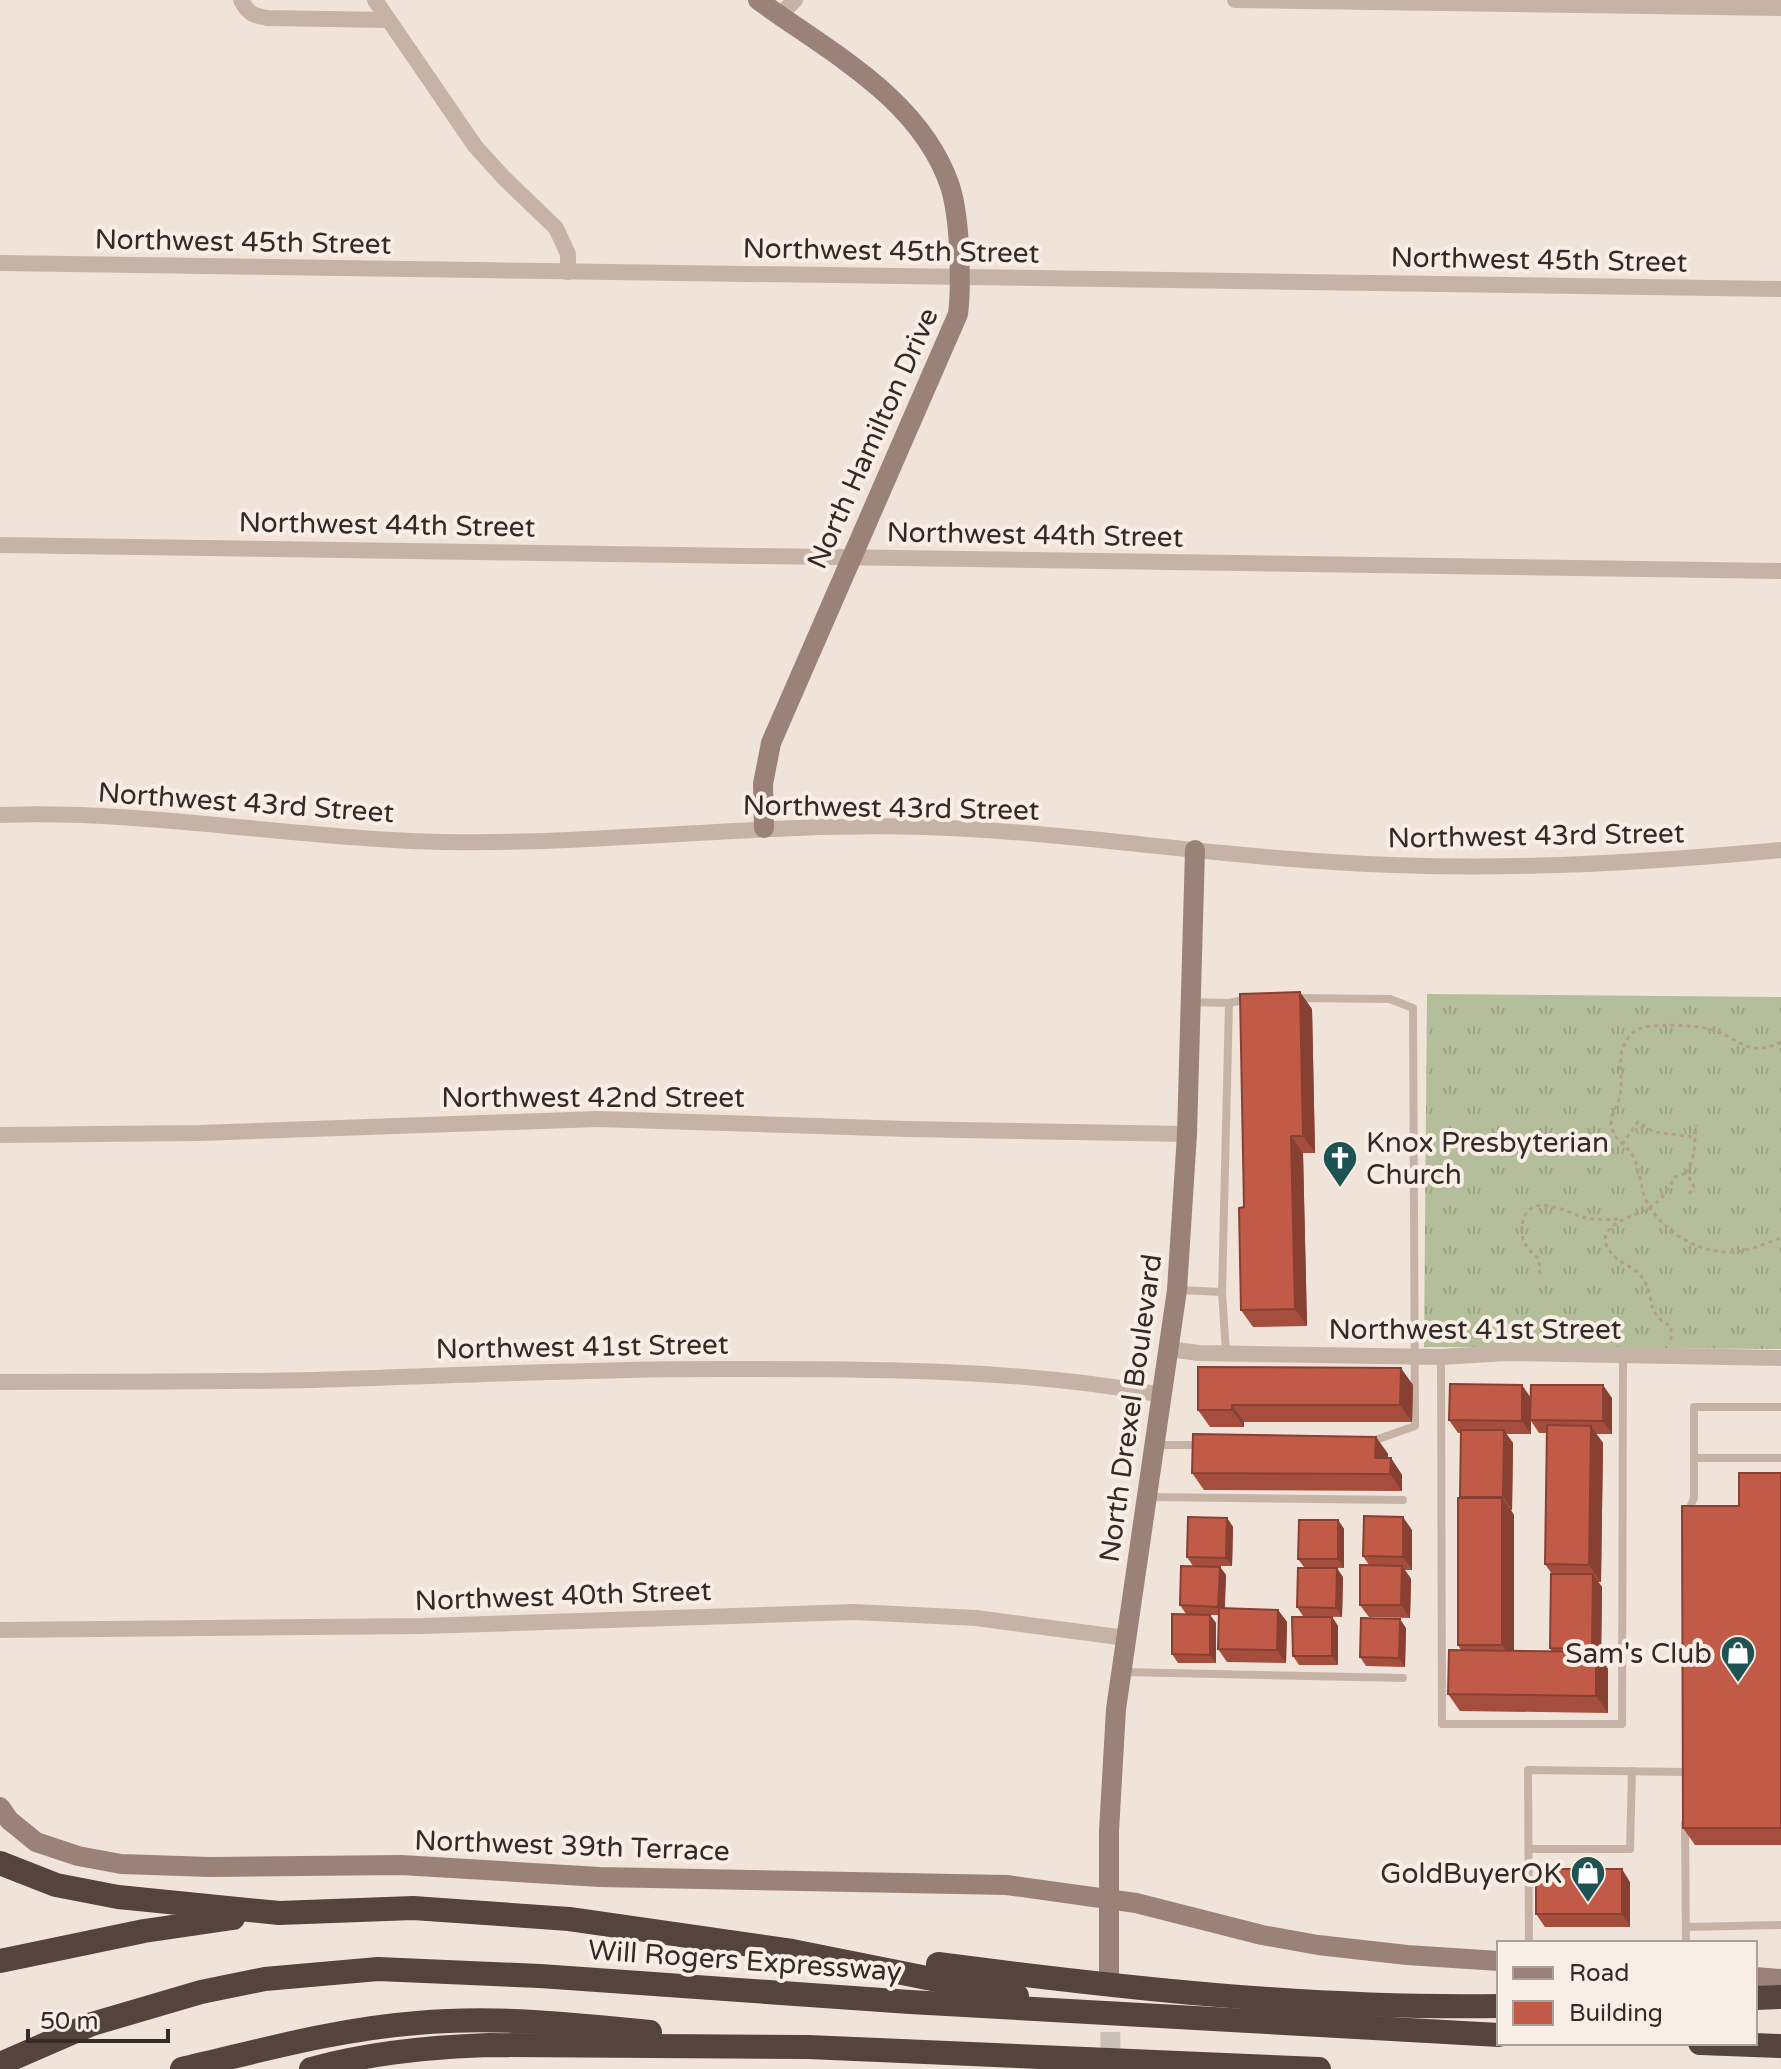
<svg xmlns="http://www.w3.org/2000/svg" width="1781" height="2069" font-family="'Varela Round',sans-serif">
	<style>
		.grass { fill: url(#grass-tufts) }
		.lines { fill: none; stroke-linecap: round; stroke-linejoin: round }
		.secondary-tunnel { stroke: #cabfb6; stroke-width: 20; stroke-dasharray: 20 10; stroke-linecap: butt }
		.path { stroke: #b39d91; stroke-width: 3; stroke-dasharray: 4 4; stroke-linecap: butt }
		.lane { stroke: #c7b3a6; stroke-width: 8 }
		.street { stroke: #c7b3a6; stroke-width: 16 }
		.secondary { stroke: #9b8278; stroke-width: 20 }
		.highway { stroke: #55433e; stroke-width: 24 }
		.wall { fill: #a64e3d; fill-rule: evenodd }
		.shaded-wall { fill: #874032 }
		.building { fill: #c15b47; stroke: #874032; stroke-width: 2 }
		.labels { text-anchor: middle; stroke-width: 8; stroke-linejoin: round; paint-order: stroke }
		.street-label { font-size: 28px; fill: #342a27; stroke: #f8eee6 }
		.poi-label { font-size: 28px; fill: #342a27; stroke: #f8eee6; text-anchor: end }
	</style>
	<defs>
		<pattern id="grass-tufts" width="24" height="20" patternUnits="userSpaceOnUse" patternTransform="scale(2)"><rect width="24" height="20" fill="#b5be9a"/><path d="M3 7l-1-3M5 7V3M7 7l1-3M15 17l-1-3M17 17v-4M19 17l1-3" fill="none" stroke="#9ca385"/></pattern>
	</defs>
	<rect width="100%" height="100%" fill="#f0e4da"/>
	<polygon class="grass" points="1427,994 1781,997 1781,1349 1424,1347"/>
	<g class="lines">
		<polyline class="secondary-tunnel" points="1109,1972 1111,2069"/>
		<g class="path">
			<path d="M1781 1042C1748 1058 1741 1039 1713 1030 1698 1025 1647 1022 1635 1031 1611 1050 1626 1074 1619 1099 1615 1110 1609 1116 1612 1128 1615 1141 1627 1145 1633 1156 1641 1172 1640 1192 1650 1208 1669 1236 1706 1257 1740 1251 1754 1249 1768 1242 1781 1238"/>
			<polyline points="1622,1144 1638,1122 1654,1132 1694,1137"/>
			<polyline points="1689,1194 1694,1187 1687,1173 1694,1153 1696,1125"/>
			<path d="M1540 1274 1539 1259C1528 1249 1520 1242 1522 1226 1528 1188 1566 1213 1586 1218 1597 1220 1607 1220 1618 1219"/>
			<path d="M1671 1340V1326C1643 1313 1657 1296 1641 1276 1633 1266 1619 1263 1611 1253 1589 1224 1637 1217 1652 1206 1663 1199 1669 1187 1675 1177L1687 1173"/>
		</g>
		<g class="lane">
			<polyline points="1293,998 1390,999 1413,1008 1415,1426 1367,1443"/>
			<polyline points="1190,1002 1229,1003 1248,999"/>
			<polyline points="1178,1290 1222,1292"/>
			<polyline points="1226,1353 1222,1292 1229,1003"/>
			<polyline points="1441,1357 1442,1724 1622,1724 1623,1355"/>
			<polyline points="1156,1445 1202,1445"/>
			<polyline points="1694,1458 1781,1458"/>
			<polyline points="1148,1497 1403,1500"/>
			<polyline points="1687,1514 1694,1498 1694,1407 1781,1407"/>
			<polyline points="1122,1672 1403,1678"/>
			<polyline points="1685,1823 1686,1943"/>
			<polyline points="1529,1849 1630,1849 1632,1771"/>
			<polyline points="1686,1927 1781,1925"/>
			<polyline points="1529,1943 1528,1770 1685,1772"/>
		</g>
		<g class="street">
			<path d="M241 0C248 14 254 16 268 18L388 20"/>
			<polyline points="375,0 475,146 504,178 556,228 568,254 568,272"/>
			<polyline points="1235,0 1781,8"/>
			<polyline points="779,16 795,0"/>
			<polyline points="0,263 1781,289"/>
			<polyline points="0,545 1781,571"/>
			<path d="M0 815C138 810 274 835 411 841 582 848 752 822 922 827 1060 831 1196 854 1333 862 1483 872 1632 864 1781 850"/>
			<polyline points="0,1135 200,1133 598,1119 908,1129 1187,1134"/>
			<polyline points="1170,1349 1198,1353 1441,1357 1507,1353 1781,1358"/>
			<path d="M0 1382C105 1382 209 1382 314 1380 449 1376 583 1369 718 1369 867 1369 1016 1368 1163 1395"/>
			<polyline points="0,1630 423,1626 854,1612 976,1618 1126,1638"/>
		</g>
		<g class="secondary">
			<path d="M758 0C829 52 920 98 950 186 956 205 958 227 959 247 960 269 961 292 958 314L771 743 763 784 764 828"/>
			<polyline points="0,1807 9,1820 36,1842 78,1856 121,1864 210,1867 401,1865 600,1877 1007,1885 1136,1903 1262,1935 1318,1945 1407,1955 1499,1961"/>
			<polyline points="1109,1972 1109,1831 1116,1709 1177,1290 1187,1134 1195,850"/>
			<polyline points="1755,1977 1781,1979"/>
		</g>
		<g class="highway">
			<polyline points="0,1863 56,1885 118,1897 279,1913 413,1908 569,1919 792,1951 1017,1996"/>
			<polyline points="0,1961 144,1931 233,1918"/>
			<path d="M938 1964C1123 1988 1312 2009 1499 2006"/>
			<polyline points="1755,1998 1781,1997"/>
			<polyline points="1700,2043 1781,2046"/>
			<polyline points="0,2064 92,2024 201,1992 265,1979 378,1969 540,1976 910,2002 1499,2035"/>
			<path d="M182 2069C259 2051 338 2029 417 2023 495 2016 573 2024 650 2032"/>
			<path d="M311 2069C369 2053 428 2047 489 2045L808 2047 1319 2069"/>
		</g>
	</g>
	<g class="wall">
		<polygon points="1312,1009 1315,1153 1303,1153 1307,1326 1253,1327 1241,1310"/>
		<polygon points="1198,1367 1413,1385 1412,1422 1244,1422 1244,1427 1210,1427 1198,1410"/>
		<path d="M1531 1397 1612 1398V1434H1596L1603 1443 1601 1582H1598L1602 1587 1601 1659 1608 1669V1713L1460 1711 1448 1694 1461 1650 1458 1645 1461 1498V1433H1458L1449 1420ZM1531 1421 1539 1433H1547L1545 1564 1552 1574 1550 1648 1552 1652 1514 1651V1515L1511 1510H1512L1513 1443 1506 1434H1531Z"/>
		<polygon points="1376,1437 1388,1454 1388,1458 1391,1458 1402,1475 1402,1491 1204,1490 1192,1473"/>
		<polygon points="1781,1473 1781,1845 1695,1845 1683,1828 1739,1506"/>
		<polygon points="1227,1518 1233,1527 1232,1566 1193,1566 1187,1557"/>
		<polygon points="1338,1520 1344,1529 1344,1568 1304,1567 1298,1559"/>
		<polygon points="1412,1530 1412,1570 1405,1570 1411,1579 1410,1618 1369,1617 1360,1605 1369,1565 1363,1556"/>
		<polygon points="1220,1567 1226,1575 1225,1608 1278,1610 1287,1622 1286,1663 1227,1662 1218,1649 1219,1615 1210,1615 1216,1623 1216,1663 1178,1663 1172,1654 1186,1614 1180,1605"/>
		<polygon points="1343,1577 1342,1617 1303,1616 1297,1607"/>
		<polygon points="1332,1617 1338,1626 1338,1665 1299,1665 1293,1656"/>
		<polygon points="1406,1628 1405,1667 1366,1666 1360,1657"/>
		<polygon points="1630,1882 1630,1927 1545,1927 1536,1914"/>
	</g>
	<g class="shaded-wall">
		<polygon points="1300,992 1312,1009 1315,1153 1303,1136"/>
		<polygon points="1291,1136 1303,1153 1307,1326 1295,1309"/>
		<polygon points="1401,1368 1413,1385 1412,1422 1400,1405"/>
		<polygon points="1522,1385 1531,1398 1531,1434 1522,1421"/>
		<polygon points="1603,1385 1612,1398 1612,1434 1603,1421"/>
		<polygon points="1232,1405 1244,1422 1244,1427 1232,1410"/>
		<polygon points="1591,1426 1603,1443 1601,1582 1589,1565"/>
		<polygon points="1504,1430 1513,1443 1512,1510 1503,1497"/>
		<polygon points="1376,1437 1388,1454 1387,1475 1375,1458"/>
		<polygon points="1391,1458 1402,1475 1402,1491 1390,1474"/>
		<polygon points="1502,1498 1514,1515 1514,1662 1502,1645"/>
		<polygon points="1403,1517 1412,1530 1412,1570 1403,1557"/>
		<polygon points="1227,1518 1233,1527 1232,1566 1226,1558"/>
		<polygon points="1338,1520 1344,1529 1344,1568 1338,1559"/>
		<polygon points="1402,1566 1411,1579 1410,1618 1401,1605"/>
		<polygon points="1220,1567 1226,1575 1224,1615 1218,1607"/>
		<polygon points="1337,1568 1343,1577 1342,1617 1336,1608"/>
		<polygon points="1593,1574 1602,1587 1601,1659 1608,1669 1608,1713 1596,1696 1596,1655 1592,1649"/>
		<polygon points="1278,1610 1287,1622 1286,1663 1277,1650"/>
		<polygon points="1210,1615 1216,1623 1216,1663 1210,1655"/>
		<polygon points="1332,1617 1338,1626 1338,1665 1332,1656"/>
		<polygon points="1400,1619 1406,1628 1405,1667 1399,1658"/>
		<polygon points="1622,1869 1630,1882 1630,1927 1622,1914"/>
	</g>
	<g class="building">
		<polygon points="1300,992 1303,1136 1291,1136 1295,1309 1241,1310 1239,1208 1244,1207 1240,994"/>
		<polygon points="1198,1367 1401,1368 1400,1405 1232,1405 1232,1410 1198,1410"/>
		<polygon points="1450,1384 1522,1385 1522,1421 1449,1420"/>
		<polygon points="1531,1385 1603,1385 1603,1421 1530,1420"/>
		<polygon points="1547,1425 1591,1426 1589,1565 1545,1564"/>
		<polygon points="1461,1430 1504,1430 1503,1497 1460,1497"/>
		<polygon points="1193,1434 1376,1437 1375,1458 1391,1458 1390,1474 1192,1473"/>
		<polygon points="1739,1473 1781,1473 1781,1828 1683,1828 1682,1506 1739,1506"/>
		<rect x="1458" y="1498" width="44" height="147"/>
		<polygon points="1364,1516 1403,1517 1403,1557 1363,1556"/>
		<polygon points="1188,1517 1227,1518 1226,1558 1187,1557"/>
		<polygon points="1299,1520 1338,1520 1338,1559 1298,1559"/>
		<polygon points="1360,1565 1402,1566 1401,1605 1360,1605"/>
		<polygon points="1181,1566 1220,1567 1218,1607 1180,1605"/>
		<polygon points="1298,1568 1337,1568 1336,1608 1297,1607"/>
		<polygon points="1551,1574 1593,1574 1592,1649 1550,1648"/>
		<polygon points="1219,1608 1278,1610 1277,1650 1218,1649"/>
		<polygon points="1172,1614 1210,1615 1210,1655 1172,1654"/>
		<polygon points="1292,1617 1332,1617 1332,1656 1293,1656"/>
		<polygon points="1361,1618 1400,1619 1399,1658 1360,1657"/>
		<polygon points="1449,1650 1596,1652 1596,1696 1448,1694"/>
		<rect x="1536" y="1869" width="86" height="45"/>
	</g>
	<defs>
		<symbol id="church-pin" viewBox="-11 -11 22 30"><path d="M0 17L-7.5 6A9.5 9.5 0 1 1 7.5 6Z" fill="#1e5353" stroke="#f8eee6"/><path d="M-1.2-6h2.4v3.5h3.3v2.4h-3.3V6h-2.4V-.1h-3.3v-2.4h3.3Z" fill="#fff"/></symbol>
		<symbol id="shop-pin" viewBox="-11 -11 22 30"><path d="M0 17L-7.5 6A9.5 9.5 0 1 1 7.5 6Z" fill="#1e5353" stroke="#f8eee6"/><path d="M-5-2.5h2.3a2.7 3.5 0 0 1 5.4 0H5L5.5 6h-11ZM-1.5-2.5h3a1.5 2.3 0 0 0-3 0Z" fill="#fff"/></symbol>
	</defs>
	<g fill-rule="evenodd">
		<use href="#church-pin" x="1320" y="1138" width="40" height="54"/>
		<use href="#shop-pin" x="1718" y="1633" width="40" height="54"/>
		<use href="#shop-pin" x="1568" y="1853" width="40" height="54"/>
	</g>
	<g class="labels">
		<g class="street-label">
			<text transform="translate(243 241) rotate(1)" y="10">Northwest 45th Street</text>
			<text transform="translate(891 250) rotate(1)" y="10">Northwest 45th Street</text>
			<text transform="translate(1539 259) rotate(1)" y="10">Northwest 45th Street</text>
			<text transform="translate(872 438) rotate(-66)" y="10">North Hamilton Drive</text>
			<text transform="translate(387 524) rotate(1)" y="10">Northwest 44th Street</text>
			<text transform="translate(1035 534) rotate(1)" y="10">Northwest 44th Street</text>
			<text transform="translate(246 802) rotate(4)" y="10">Northwest 43rd Street</text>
			<text transform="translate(891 807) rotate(1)" y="10">Northwest 43rd Street</text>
			<text transform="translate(1536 835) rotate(-1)" y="10">Northwest 43rd Street</text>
			<text x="593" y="1107">Northwest 42nd Street</text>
			<text x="1475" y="1339">Northwest 41st Street</text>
			<text transform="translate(582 1346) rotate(-1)" y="10">Northwest 41st Street</text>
			<text transform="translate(1130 1408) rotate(-82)" y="10">North Drexel Boulevard</text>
			<text transform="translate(563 1595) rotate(-2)" y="10">Northwest 40th Street</text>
			<text transform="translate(572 1845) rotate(2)" y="10">Northwest 39th Terrace</text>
			<text transform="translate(745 1960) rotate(4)" y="10">Will Rogers Expressway</text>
		</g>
		<g class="poi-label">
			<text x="1366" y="1152" text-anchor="start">Knox Presbyterian<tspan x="1366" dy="32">Church</tspan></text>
			<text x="1712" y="1663">Sam's Club</text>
			<text x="1562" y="1883">GoldBuyerOK</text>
		</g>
	</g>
	<rect x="1497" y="1941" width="260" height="104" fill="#f8eee6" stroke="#aaa09a" stroke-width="2"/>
	<rect x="1513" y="1967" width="40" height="12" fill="#9b8278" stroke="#aaa09a" stroke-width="2"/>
	<text x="1569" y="1981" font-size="24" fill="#342a27">Road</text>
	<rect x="1513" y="2001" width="40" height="24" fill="#c15b47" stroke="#aaa09a" stroke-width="2"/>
	<text x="1569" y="2021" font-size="24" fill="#342a27">Building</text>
	<path d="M28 2029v12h140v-12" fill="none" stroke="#342a27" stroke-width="4"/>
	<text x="40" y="2029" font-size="24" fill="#342a27" stroke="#f8eee6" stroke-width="6" paint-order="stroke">50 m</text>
</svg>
